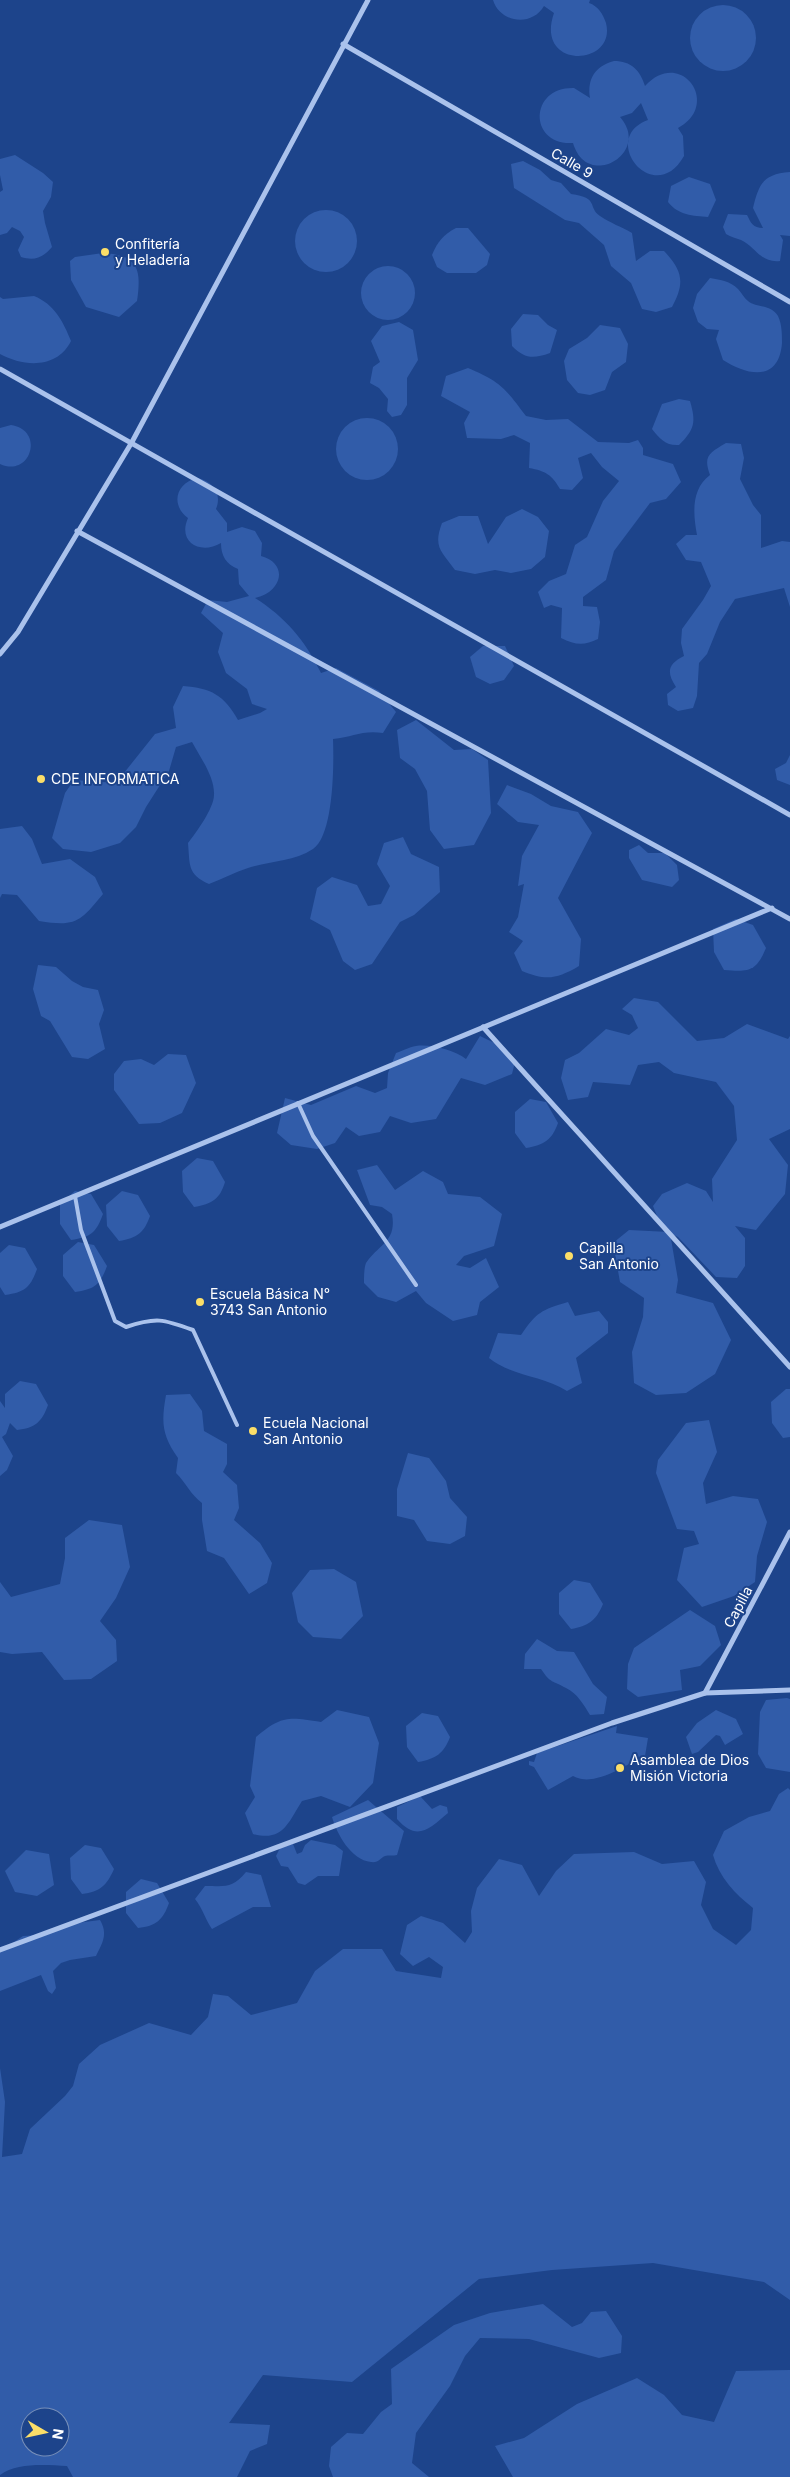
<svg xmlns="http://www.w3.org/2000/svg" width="790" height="2477" font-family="Inter,sans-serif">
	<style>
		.green { fill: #315ca9; fill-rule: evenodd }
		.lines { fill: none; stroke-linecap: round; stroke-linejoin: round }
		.lane { stroke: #aac2ec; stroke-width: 4 }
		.street { stroke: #aac2ec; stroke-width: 5 }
		.poi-dot { fill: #fbde68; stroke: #1d448b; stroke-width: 2 }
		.labels { text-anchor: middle; stroke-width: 4; stroke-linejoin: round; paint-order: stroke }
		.street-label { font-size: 14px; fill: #fff; stroke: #1d448b }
		.poi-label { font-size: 14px; fill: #fff; stroke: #1d448b; text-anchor: start }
	</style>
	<rect width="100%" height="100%" fill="#1d448b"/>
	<g class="green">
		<path d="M493 0H590L589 3C598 6 603 14 606 23 617 67 534 70 554 13L544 6C532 27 500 23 493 0Z"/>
		<circle cx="723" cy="38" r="33"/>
		<path d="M614 61C631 61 640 70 645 86 681 47 722 105 678 128L683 136 684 156C654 209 598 138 648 120L641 103 632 113 620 117C652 153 587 191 573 143 529 146 528 87 574 88L590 98C587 79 595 66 614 61Z"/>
		<path d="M15 155 43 173 53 182 51 197 43 211 45 223 52 247C43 258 34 261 21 257L18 250 24 237 20 231 12 227 7 233 0 235V192L3 190 0 175V159Z"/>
		<path d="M523 161 540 170 551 180 561 183 571 194C600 198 587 207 600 216 610 223 622 227 632 233L636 261 650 251H664C683 271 685 283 672 307L656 312 642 309 631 283 611 266 604 245 579 223 565 220 514 188 511 164Z"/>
		<path d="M790 172V236L780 235 783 240 780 261C760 263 757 248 741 240 736 238 731 237 726 234L723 227 728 214 747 215C751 223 753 228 763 228L753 208C759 184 763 174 790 172Z"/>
		<path d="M689 177 710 184 716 200 708 217C693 216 678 215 668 202L671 186Z"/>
		<circle cx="326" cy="241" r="31"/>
		<path d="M456 228H468L490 254 487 265 476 273H447L437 267 432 255C438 241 443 235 456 228Z"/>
		<path d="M103 253C137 255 142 268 137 301L119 317 86 307 71 280 70 261 75 257Z"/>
		<circle cx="388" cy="293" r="27"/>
		<path d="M710 278C721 280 730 281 738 289 742 293 744 298 748 301 756 308 771 304 778 316 782 324 782 335 782 343 779 382 748 376 723 360L716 339 719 330 707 329 698 322 693 308 697 294Z"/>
		<path d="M34 296C54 304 63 321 71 341 57 369 24 367 0 354V297L3 299Z"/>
		<path d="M523 314 538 315 548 325 557 330 550 353C533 359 525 359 512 346L511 329Z"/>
		<polygon points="399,322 413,330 418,360 407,378 407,405 401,415 392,417 387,411 388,399 379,388 370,383 373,367 380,362 371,341 382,326"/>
		<polygon points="600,325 620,328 628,344 626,362 612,372 605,390 590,395 578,393 567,380 564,361 569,349 587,338"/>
		<path d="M468 368C501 382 505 388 526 416L546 420 568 419 598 442 629 443 638 440 643 448V455L673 464 681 482 666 499 650 503 614 551 606 580 583 597V606L597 607 600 622 598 639C584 646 575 645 561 638L562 608 551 605 544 608 538 592 549 581 566 574 575 545 587 537 603 501 619 481 602 467 591 453 578 458 583 478 572 490 560 489C552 475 546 471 529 468L530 443 514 435 501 439 467 438 464 423 470 412 441 396 446 376Z"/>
		<path d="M679 399 690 401C696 422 695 429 679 445 666 446 660 439 652 429L662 404Z"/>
		<circle cx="367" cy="449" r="31"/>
		<path d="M11 425C45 430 31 478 0 464V428Z"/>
		<path d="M726 443 741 444 744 458 740 479 753 505 761 515V548L782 541 790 542V607L784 588 735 599 720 622 707 654 699 663 697 696 693 708 678 711 668 705 667 694 676 687C666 672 668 664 684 656L681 643 682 629 703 600 711 586 701 562 686 560 676 544 686 535H697C693 514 691 489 710 475 703 456 709 453 726 443Z"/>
		<path d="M198 478C214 482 222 494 216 509L227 523V532L242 527 255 531 262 543 261 556C290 564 281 593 255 598 285 617 305 640 321 673L336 668 379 691 396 712 383 733C362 730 353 737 333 739 334 763 334 835 313 849 293 862 269 861 248 868 235 872 222 879 209 884 187 874 190 865 188 843 196 833 214 808 214 795 215 777 200 757 192 742L176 747 169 771 146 807 136 827 120 843 91 852 63 849 52 838 65 793 74 780 116 783 155 734 176 728 173 707 183 686C211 688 224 695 238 720L260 713 267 709 252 704 247 689 226 673 218 652 223 633 201 613 208 600 227 602 249 596 239 584 238 569C226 564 221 556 221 543 201 555 177 543 188 518 170 505 176 482 198 478Z"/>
		<path d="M522 509 538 517 549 531 545 557 531 569 511 573 495 570 475 574 455 570C441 551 433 547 442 523L459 516H478L488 544 506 517Z"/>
		<polygon points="483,646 505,646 514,666 504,680 490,684 476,677 470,657"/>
		<polygon points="416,720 454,750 472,749 488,760 491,813 474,845 444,849 430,830 427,791 415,769 400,758 397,730"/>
		<polygon points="790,755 790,785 777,780 775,769 786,763"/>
		<path d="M507 785 531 794 551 806 578 812 592 833 558 898 581 939 579 966C557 979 546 981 522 971L514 953 523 941 509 932 518 917 524 884 518 886 522 856 539 825 518 822 497 804Z"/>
		<path d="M22 826 32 839 42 864 70 859 95 877 103 894C80 922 76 927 39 921L17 895 2 894 0 898V829Z"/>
		<polygon points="403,837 411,854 439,867 440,892 414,915 400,922 372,964 355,970 343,961 330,930 310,919 317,888 332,877 357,885 368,906 381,904 390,886 377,864 384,843"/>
		<polygon points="639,845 648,853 665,853 677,865 679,880 672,887 642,880 629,858 629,850"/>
		<path d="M736 919 753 925 766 948C756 972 749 972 724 970L714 952 713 929Z"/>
		<polygon points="38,965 56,967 72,981 83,987 98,990 104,1010 99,1024 105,1049 88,1059 72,1057 50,1021 41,1016 33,989"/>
		<polygon points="634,998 658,1002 697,1041 724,1038 747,1024 788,1039 790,1036 790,1129 769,1139 788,1165 785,1194 756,1230 735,1226 745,1238 745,1266 737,1278 716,1277 678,1237 670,1233 678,1280 676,1293 713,1303 731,1340 715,1374 686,1393 656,1395 634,1383 632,1352 643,1317 644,1298 620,1282 613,1243 629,1230 669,1232 661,1226 653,1206 662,1194 687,1183 706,1191 713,1202 712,1179 737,1140 734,1106 716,1082 674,1073 659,1062 638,1065 630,1085 593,1082 588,1097 568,1100 561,1078 565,1060 579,1053 606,1029 629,1035 638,1028 632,1015 622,1009"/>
		<path d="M480 1036 505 1048 515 1062 512 1074 485 1085 461 1078 436 1119 411 1123 390 1116 380 1132 359 1136 346 1127 335 1143 317 1149 291 1145 277 1133 285 1098 311 1105 356 1086 375 1093 387 1088 388 1073 396 1053C402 1051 409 1047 416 1046 431 1044 454 1050 466 1059Z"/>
		<polygon points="168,1054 186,1055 196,1083 182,1113 160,1123 139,1124 114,1090 114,1074 124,1061 141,1059 154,1065"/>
		<path d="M530 1099 546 1102 558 1123C552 1140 544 1145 526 1148L515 1133V1112Z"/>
		<path d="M197 1158 213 1161 225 1182C220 1199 212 1204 194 1207L183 1192 182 1171Z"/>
		<path d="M377 1165 395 1190 423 1171 443 1182 448 1194 480 1197 502 1214 494 1246 464 1256 456 1265 470 1268 486 1258 499 1287 480 1302 477 1315 453 1321 426 1303 416 1291 396 1302 378 1297 364 1283C364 1277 364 1268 366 1263 379 1244 397 1242 392 1214L382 1207 370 1205 357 1170Z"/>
		<path d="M75 1191 91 1194 103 1214C96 1233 91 1237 71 1240L60 1224V1204Z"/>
		<path d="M122 1191 138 1195 150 1216C144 1233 137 1238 119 1241L107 1226 106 1205Z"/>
		<path d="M78 1242 94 1245 107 1266C100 1285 95 1289 75 1292L63 1276V1255Z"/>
		<path d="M9 1245 25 1248 37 1269C30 1288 25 1292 5 1295L0 1287V1253Z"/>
		<path d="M568 1302 575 1316 599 1311 608 1322V1333L576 1358 582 1383 567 1391C542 1375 513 1377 489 1358L498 1333 521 1335C537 1312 541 1310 568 1302Z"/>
		<path d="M20 1381 36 1384 48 1405C42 1422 35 1428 17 1430L10 1423 6 1434 2 1437 13 1456 7 1470 0 1476V1401L5 1408V1394Z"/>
		<polygon points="786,1389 790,1389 790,1437 783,1438 772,1423 771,1402"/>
		<path d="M190 1394 202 1411 204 1431 227 1444V1464L223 1472 237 1485 239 1508 234 1520 260 1543 272 1563 267 1583 249 1594 224 1558 207 1551 202 1520V1503C191 1495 186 1483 176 1473L178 1458C162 1435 161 1423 166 1395Z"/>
		<polygon points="709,1420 717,1452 703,1483 706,1504 733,1496 758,1499 767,1522 757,1556 755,1582 734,1596 702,1607 677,1580 684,1548 699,1544 694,1531 677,1529 656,1473 658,1460 686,1423"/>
		<polygon points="408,1453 429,1458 446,1481 450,1498 467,1517 465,1536 450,1544 427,1541 414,1520 397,1516 397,1489"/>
		<polygon points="89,1520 122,1525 130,1567 116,1598 100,1621 116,1640 117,1661 91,1679 64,1680 42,1652 12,1654 0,1652 0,1582 11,1597 60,1584 65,1558 65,1538"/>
		<polygon points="334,1569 356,1582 363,1616 341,1639 313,1637 298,1622 292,1593 310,1570"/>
		<path d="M574 1580 590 1583 603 1604C596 1621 588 1626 571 1629L559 1614V1593Z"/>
		<polygon points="690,1610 715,1626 721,1645 700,1666 680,1670 682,1690 638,1697 627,1689 628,1664 634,1648"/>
		<path d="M537 1639 557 1651 574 1652 593 1684 607 1697 604 1714 590 1715C584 1705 577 1693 566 1688 552 1680 551 1684 541 1669H524L525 1654Z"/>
		<polygon points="787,1698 790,1699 790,1772 766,1768 758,1754 760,1712 766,1700"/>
		<path d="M337 1710 369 1717 379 1743 373 1783 350 1807 321 1796 302 1801C288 1823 283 1842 253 1834L245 1813 255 1797 250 1786 256 1737C282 1715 289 1717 321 1722Z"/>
		<polygon points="716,1710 736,1719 743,1734 725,1745 720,1736 716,1735 698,1752 692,1754 686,1737 697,1723"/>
		<path d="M422 1713 438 1716 450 1737C444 1753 436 1759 418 1762L407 1747 406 1726Z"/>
		<path d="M617 1726 616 1733 648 1738 645 1756C625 1765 594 1788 573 1776L548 1790 534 1767 529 1765V1761L534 1762 537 1753Z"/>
		<path d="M788 1788 790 1790V2300L764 2282 653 2263 552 2270 479 2279 352 2382 263 2375 229 2423 270 2425 267 2444 250 2451 237 2477H73L67 2466C47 2465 17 2462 0 2475V2068L5 2102 2 2157 22 2154 30 2129 65 2096 73 2086 79 2064 100 2045 149 2023 191 2035 208 2017 213 1994 228 1996 251 2015 297 2003 315 1971 343 1949H382L396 1971 441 1978 443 1967 429 1957 413 1966 400 1954 407 1925 421 1916 443 1923 465 1943 472 1932 471 1911 477 1888 499 1859 522 1865 539 1896 556 1871 574 1854 634 1852 662 1864 694 1861 706 1882 701 1905 713 1929 736 1945 751 1930 753 1908C735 1894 719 1877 713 1855L724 1831 749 1817 770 1811 779 1794ZM30 2417H60V2447H30Z"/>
		<path d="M420 1796 432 1809 440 1805 447 1807 448 1813C429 1829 417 1842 397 1819V1807Z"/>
		<path d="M368 1800 404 1831 397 1855C394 1856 388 1855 385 1856 380 1858 379 1863 371 1862 351 1860 337 1834 332 1817Z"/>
		<polygon points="311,1840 335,1845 343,1851 339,1876 318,1876 305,1885 298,1883 288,1867 281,1866 276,1856 280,1848 293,1844 297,1854 302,1852 305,1845"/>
		<path d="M85 1845 101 1848 114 1869C107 1885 100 1892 82 1894L71 1879 70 1858Z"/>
		<polygon points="26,1850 49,1854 54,1885 37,1896 15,1892 5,1871"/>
		<path d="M246 1872 261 1875 271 1907H253L212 1929C205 1919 203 1909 195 1899L205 1886C225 1886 232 1889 246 1872Z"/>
		<path d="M141 1879 157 1883 169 1903C163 1920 156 1926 138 1928L126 1913V1892Z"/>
		<path d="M100 1920C108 1934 103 1942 96 1956L70 1960 61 1963 53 1971 56 1988 52 1994 48 1991 41 1975 0 1991V1947L8 1946 23 1936 41 1935 69 1924Z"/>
		<polygon points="543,2304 572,2327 582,2323 591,2312 606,2311 622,2336 621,2353 599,2358 529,2339 480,2338 465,2356 450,2386 416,2433 412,2463 429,2477 333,2477 329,2466 331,2447 347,2433 363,2434 381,2412 392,2404 391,2369 454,2325 490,2313"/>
		<polygon points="790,2370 790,2477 513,2477 495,2446 524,2438 577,2404 637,2378 664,2395 682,2415 714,2422 736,2371"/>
	</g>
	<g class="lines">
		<g class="lane">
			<polyline points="298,1103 313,1136 416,1285"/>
			<path d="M75 1196 81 1230 115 1321 126 1327C156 1317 163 1319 193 1330L237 1425"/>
		</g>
		<g class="street">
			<polyline points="343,44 790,302"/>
			<polyline points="0,369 790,815"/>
			<polyline points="77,531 790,919"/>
			<polyline points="0,654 18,632 132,442 368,0"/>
			<polyline points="483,1027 790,1367"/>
			<polyline points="0,1227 772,908"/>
			<polyline points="705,1693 790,1532"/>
			<polyline points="0,1950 612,1723 705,1693 790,1690"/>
		</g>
	</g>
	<g class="poi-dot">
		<circle cx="105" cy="252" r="5"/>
		<circle cx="41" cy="779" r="5"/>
		<circle cx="569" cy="1256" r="5"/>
		<circle cx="200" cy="1302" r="5"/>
		<circle cx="253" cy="1431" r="5"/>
		<circle cx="620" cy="1768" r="5"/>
	</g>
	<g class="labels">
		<g class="street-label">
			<text transform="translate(572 163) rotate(30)" y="5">Calle 9</text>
			<text transform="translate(738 1607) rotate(-62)" y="5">Capilla</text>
		</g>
		<g class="poi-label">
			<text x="115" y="249">Confitería<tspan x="115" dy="16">y Heladería</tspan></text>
			<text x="51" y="784">CDE INFORMATICA</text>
			<text x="579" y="1253">Capilla<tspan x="579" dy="16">San Antonio</tspan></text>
			<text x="210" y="1299">Escuela Básica N°<tspan x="210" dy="16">3743 San Antonio</tspan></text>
			<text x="263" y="1428">Ecuela Nacional<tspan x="263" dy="16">San Antonio</tspan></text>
			<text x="630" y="1765">Asamblea de Dios<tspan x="630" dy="16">Misión Victoria</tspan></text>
		</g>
	</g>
	<g transform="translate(45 2432) rotate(99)"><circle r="24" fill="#1d448b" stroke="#778fb9"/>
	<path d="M0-4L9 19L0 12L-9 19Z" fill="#fbde68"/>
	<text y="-8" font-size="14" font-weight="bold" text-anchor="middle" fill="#ffffff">N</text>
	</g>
</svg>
